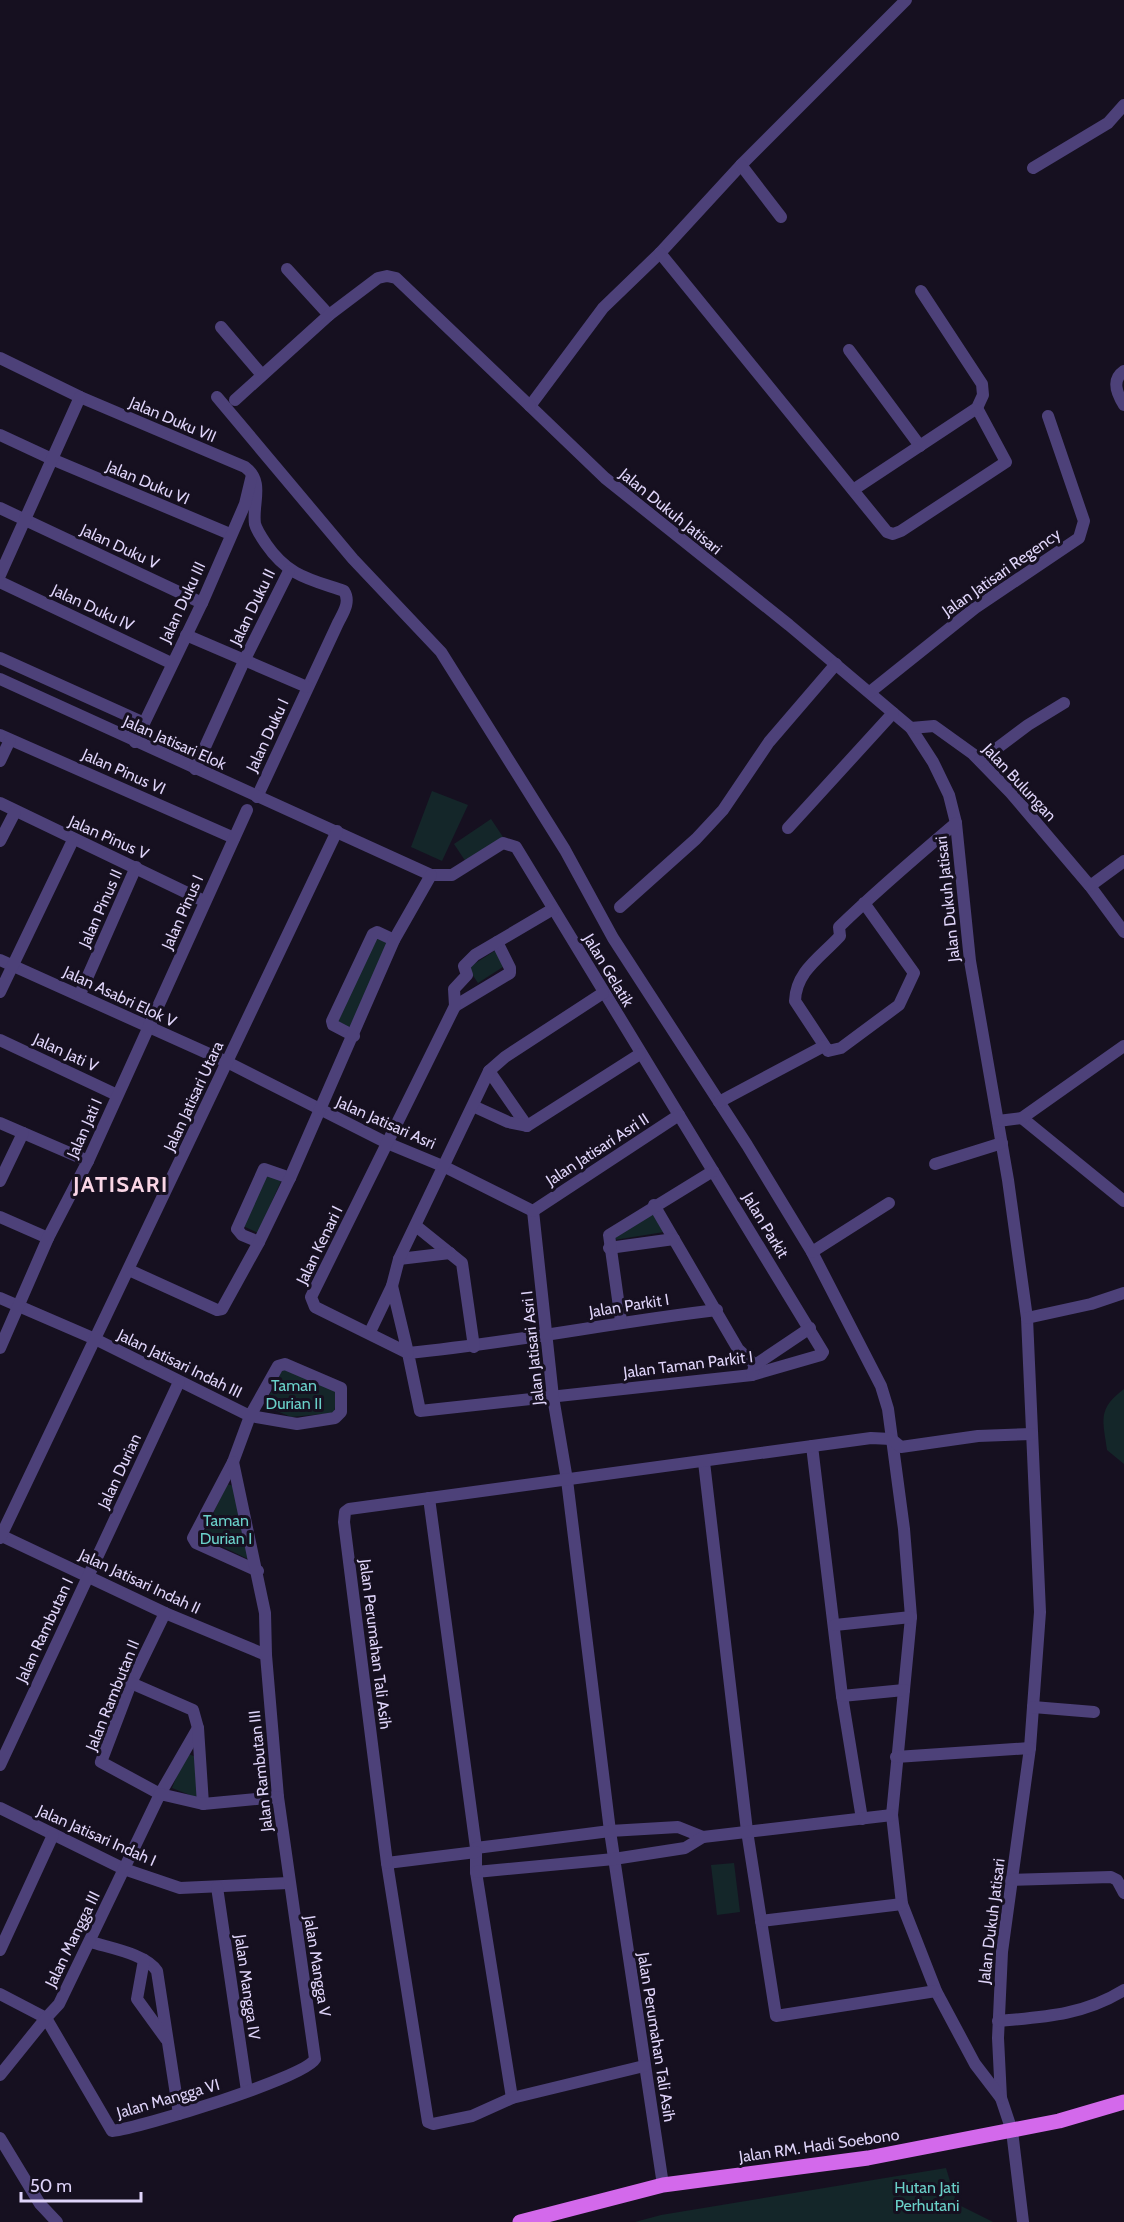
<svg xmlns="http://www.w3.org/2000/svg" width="1124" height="2222" font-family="Cabin,sans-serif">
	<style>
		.green { fill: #142629 }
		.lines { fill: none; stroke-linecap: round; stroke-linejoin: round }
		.minor { stroke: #4d4179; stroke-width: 12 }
		.primary { stroke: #d369eb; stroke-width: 15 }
		.labels { text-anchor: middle; stroke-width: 6; stroke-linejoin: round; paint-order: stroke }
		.street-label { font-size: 16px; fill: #dfd4f9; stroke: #161020 }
		.park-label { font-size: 16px; fill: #6ad0c9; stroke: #161020 }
		.district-label { font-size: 22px; font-weight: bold; letter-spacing: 1.5px; fill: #fad6e6; stroke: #161020 }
	</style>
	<rect width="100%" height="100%" fill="#161020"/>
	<g class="green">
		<polygon points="432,791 468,805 442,861 411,847"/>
		<polygon points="491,819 503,837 466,862 454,844"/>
		<polygon points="375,934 390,942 349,1028 333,1020"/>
		<polygon points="496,950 506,965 478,983 468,968"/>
		<polygon points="265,1171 282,1179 258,1233 241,1225"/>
		<polygon points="651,1209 664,1232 614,1240 613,1236"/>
		<polygon points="282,1366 338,1388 334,1413 291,1417 265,1406"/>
		<path d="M1124 1389V1464L1107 1450C1103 1420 1097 1409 1124 1389Z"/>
		<polygon points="227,1484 237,1487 248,1559 202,1537"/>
		<polygon points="186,1753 196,1757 200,1799 172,1788"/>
		<polygon points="734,1863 740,1912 717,1915 711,1865"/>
		<polygon points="946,2168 957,2204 993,2222 635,2222 661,2215"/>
	</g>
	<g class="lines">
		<g class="minor">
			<polyline points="906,0 741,165 660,253 603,308 530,406 605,478 789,625 911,728 933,762 949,795 956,823 970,961 1008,1180 1027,1318 1040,1612 1030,1748 1002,1952 998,2038 1001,2098 1012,2131 1023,2222"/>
			<polyline points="741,165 781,217"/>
			<polyline points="1033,168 1108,123 1124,105"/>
			<polyline points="660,253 887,532 893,534 901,531 1006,462 977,408"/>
			<polyline points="287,269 329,315"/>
			<polyline points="221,327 262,375"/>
			<polyline points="849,350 920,446"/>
			<path d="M0 358 80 397 245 467C265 482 252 503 255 524 257 531 262 538 266 544 288 576 309 579 344 591 351 602 343 613 338 623L257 797"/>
			<path d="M1124 371C1111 380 1117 394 1124 405"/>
			<polyline points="217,397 353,559 441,652 565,850 613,938 747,1145 812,1252 881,1386 888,1409 904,1529 911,1617 892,1815 902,1904 936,1991 975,2064 1001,2098"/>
			<polyline points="235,400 329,315 378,278 387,276 396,278 530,406"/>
			<polyline points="0,435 54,460 230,534"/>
			<polyline points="853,490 977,408 983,395 982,384 921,291"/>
			<polyline points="0,508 202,603"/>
			<polyline points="0,575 80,397"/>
			<polyline points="0,582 171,663"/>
			<polyline points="186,635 307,687"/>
			<polyline points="0,658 142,722"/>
			<path d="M0 679 431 875H452L503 843 516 847 823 1352 821 1355 752 1375 420 1411 408 1353C512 1343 614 1322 717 1310"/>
			<polyline points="870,692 975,608 1079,538 1084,521 1048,416"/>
			<polyline points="911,728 934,726 973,754 1011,793 1090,886 1124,932"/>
			<polyline points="0,735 234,838"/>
			<polyline points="135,742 202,603 245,504 252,475"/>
			<polyline points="0,761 10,740"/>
			<polyline points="980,761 1028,725 1064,703"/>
			<polyline points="195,769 245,659 289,571"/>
			<polyline points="0,803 204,901"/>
			<polyline points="788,828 893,713"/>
			<polyline points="0,841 15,812"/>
			<polyline points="1090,886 1124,861"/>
			<path d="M864 903 914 973 899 1005 841 1048 828 1051 795 1001C796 971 821 957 840 936L839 927C876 891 916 857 956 823"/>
			<polyline points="620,907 696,839 723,810 769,742 836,664"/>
			<polyline points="0,960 227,1062 387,1143 445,1167 533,1211"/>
			<polyline points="0,992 73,840"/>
			<polyline points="80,994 136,867"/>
			<polyline points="455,1006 510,973 510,968 497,942"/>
			<polyline points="354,1036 333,1025 332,1021 373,934 377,932 394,940"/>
			<polyline points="0,1040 117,1095"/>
			<polyline points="489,1071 527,1126"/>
			<polyline points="719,1102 824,1046"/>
			<polyline points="473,1106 508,1122 527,1126 640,1054"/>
			<polyline points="1022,1118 1124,1201"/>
			<polyline points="998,1121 1022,1118 1124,1046"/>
			<polyline points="0,1123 88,1161"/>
			<polyline points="935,1164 1002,1143"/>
			<polyline points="0,1181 23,1133"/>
			<polyline points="654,1205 738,1349 755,1365 752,1375"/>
			<polyline points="533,1211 553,1397 567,1480 610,1831 663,2185"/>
			<polyline points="533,1211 679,1115"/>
			<polyline points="0,1217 48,1238"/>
			<polyline points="416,1226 462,1263 474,1347"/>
			<polyline points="259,1242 242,1235 237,1229 264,1169 290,1178"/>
			<polyline points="609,1248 674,1239"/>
			<polyline points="812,1252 889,1203"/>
			<polyline points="399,1259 450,1253"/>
			<polyline points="129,1270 217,1310 222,1309 259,1242 290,1178 394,940 431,875"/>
			<polyline points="392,1286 399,1259 489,1071 505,1057 603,993"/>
			<polyline points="0,1298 95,1339 250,1416 297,1424 335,1418 341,1412 341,1388 285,1364 278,1366 250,1416 233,1462 193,1538 196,1543 258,1571"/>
			<polyline points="1027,1318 1091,1304 1124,1293"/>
			<polyline points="621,1321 609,1235 713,1171"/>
			<polyline points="370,1332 392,1286 408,1353 315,1307 311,1297 455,1006 454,989 467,975 464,966 475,955 553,909"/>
			<polyline points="0,1348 48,1238 88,1161 247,810"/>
			<polyline points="755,1365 810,1328"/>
			<polyline points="812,1446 842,1696 862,1819"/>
			<polyline points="704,1462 747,1831 776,2016 936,1991"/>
			<polyline points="429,1498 476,1848 476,1872 512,2098"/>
			<polyline points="0,1535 165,1613 266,1655"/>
			<polyline points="0,1538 337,831"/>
			<polyline points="165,1613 131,1683 101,1762 160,1794 198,1728"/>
			<polyline points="835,1625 911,1617"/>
			<polyline points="131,1683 193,1710 198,1728 203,1804"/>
			<polyline points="842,1696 904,1690"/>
			<polyline points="1033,1707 1094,1712"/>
			<polyline points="896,1757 1030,1748"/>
			<polyline points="0,1765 179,1382"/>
			<polyline points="0,1808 124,1869 180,1888 289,1883"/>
			<polyline points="476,1848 610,1831 678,1827 703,1837"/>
			<polyline points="476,1852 387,1863 428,2122 433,2124 472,2116 512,2098 644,2066"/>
			<polyline points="387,1863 344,1522 345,1512 349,1509 871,1438 891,1439 901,1447 978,1436 1032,1434"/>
			<polyline points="476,1872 614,1859 685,1848 703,1837 892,1815"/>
			<polyline points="1011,1880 1111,1877 1117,1880 1124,1893"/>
			<polyline points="217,1887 247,2091"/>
			<polyline points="761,1921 902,1904"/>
			<path d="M91 1942C110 1948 146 1954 157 1971L179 2114"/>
			<polyline points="0,1950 53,1835"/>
			<polyline points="144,1960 137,1999 166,2039"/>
			<path d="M0 1994 46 2018 112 2131C140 2128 305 2078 315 2059L278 1797 266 1655 265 1613 233 1462"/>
			<path d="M998 2021C1044 2017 1084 2015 1124 1990"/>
			<polyline points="0,2075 46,2018 59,2004 160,1794 203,1804 278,1797"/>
			<polyline points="0,2138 40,2204 57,2222"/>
		</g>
		<polyline class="primary" points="520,2222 663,2185 868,2158 1059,2121 1124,2102"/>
	</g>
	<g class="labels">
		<g class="street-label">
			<text transform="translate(173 419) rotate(23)" y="6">Jalan Duku VII</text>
			<text transform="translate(148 482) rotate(23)" y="6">Jalan Duku VI</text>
			<text transform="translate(671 511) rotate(39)" y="6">Jalan Dukuh Jatisari</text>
			<text transform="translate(120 546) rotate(25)" y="6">Jalan Duku V</text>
			<text transform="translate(1001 572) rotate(-35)" y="6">Jalan Jatisari Regency</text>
			<text transform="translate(182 602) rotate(-65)" y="6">Jalan Duku III</text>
			<text transform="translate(93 607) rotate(25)" y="6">Jalan Duku IV</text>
			<text transform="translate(252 607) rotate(-64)" y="6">Jalan Duku II</text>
			<text transform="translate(267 735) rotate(-65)" y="6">Jalan Duku I</text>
			<text transform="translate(175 742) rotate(24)" y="6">Jalan Jatisari Elok</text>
			<text transform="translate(124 771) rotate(24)" y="6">Jalan Pinus VI</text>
			<text transform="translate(1020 782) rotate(47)" y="6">Jalan Bulungan</text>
			<text transform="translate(109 837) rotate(24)" y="6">Jalan Pinus V</text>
			<text transform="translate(947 899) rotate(-96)" y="6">Jalan Dukuh Jatisari</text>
			<text transform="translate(100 908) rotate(-66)" y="6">Jalan Pinus II</text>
			<text transform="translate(182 912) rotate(-66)" y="6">Jalan Pinus I</text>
			<text transform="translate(609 970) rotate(59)" y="6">Jalan Gelatik</text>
			<text transform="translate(120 996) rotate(25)" y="6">Jalan Asabri Elok V</text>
			<text transform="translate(66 1052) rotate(25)" y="6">Jalan Jati V</text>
			<text transform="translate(193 1096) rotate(-65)" y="6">Jalan Jatisari Utara</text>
			<text transform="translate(386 1122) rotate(24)" y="6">Jalan Jatisari Asri</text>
			<text transform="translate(84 1128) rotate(-66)" y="6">Jalan Jati I</text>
			<text transform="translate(597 1149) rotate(-33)" y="6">Jalan Jatisari Asri II</text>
			<text transform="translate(766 1225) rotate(59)" y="6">Jalan Parkit</text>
			<text transform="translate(319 1245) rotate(-64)" y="6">Jalan Kenari I</text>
			<text transform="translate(629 1305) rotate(-9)" y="6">Jalan Parkit I</text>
			<text transform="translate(532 1348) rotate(-96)" y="6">Jalan Jatisari Asri I</text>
			<text transform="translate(180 1363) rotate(26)" y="6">Jalan Jatisari Indah III</text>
			<text transform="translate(688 1364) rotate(-7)" y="6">Jalan Taman Parkit I</text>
			<text transform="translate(119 1471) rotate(-65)" y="6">Jalan Durian</text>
			<text transform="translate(140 1581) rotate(25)" y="6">Jalan Jatisari Indah II</text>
			<text transform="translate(44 1630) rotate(-65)" y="6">Jalan Rambutan I</text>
			<text transform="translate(376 1644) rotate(83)" y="6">Jalan Perumahan Tali Asih</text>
			<text transform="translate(112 1695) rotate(-68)" y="6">Jalan Rambutan II</text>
			<text transform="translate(260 1771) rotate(-96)" y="6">Jalan Rambutan III</text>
			<text transform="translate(97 1835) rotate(24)" y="6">Jalan Jatisari Indah I</text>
			<text transform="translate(991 1921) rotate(-83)" y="6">Jalan Dukuh Jatisari</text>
			<text transform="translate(72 1939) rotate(-64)" y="6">Jalan Mangga III</text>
			<text transform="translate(318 1966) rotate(81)" y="6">Jalan Mangga V</text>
			<text transform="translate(248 1987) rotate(82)" y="6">Jalan Mangga IV</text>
			<text transform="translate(657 2037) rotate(81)" y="6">Jalan Perumahan Tali Asih</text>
			<text transform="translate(168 2098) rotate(-16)" y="6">Jalan Mangga VI</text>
			<text transform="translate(819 2145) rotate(-8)" y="6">Jalan RM. Hadi Soebono</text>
		</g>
		<g class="park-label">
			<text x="294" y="1391">Taman<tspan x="294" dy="18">Durian II</tspan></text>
			<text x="226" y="1526">Taman<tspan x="226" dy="18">Durian I</tspan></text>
			<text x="927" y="2193">Hutan Jati<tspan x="927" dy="18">Perhutani</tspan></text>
		</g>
		<g class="district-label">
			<text x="121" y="1192">JATISARI</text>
		</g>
	</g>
	<path d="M21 2192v9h120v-9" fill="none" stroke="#dfd4f9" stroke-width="3"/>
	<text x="30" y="2192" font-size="18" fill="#dfd4f9" stroke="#161020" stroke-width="4.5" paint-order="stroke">50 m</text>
</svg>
